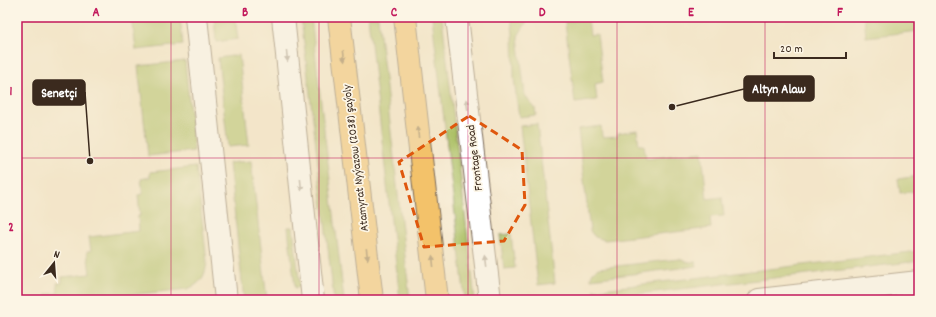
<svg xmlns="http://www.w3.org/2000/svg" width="936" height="317" font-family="Dekko,sans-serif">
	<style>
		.grass { fill: #aabf64; stroke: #727441 }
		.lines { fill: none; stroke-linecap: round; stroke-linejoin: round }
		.minor-casing { stroke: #7b6b5a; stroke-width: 24 }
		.major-casing { stroke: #7b6b5a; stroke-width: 24 }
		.minor { stroke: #fff; stroke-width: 22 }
		.major { stroke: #f3c26a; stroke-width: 22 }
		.oneway { fill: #a79f9a }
		.oneway2 { fill: #8e6e40 }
		.marked { fill: none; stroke: #df570d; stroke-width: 3; stroke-dasharray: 8 5; stroke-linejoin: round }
		.grid { fill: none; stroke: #c2185b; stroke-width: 1; stroke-opacity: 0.55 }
		.labels { text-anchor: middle; stroke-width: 3.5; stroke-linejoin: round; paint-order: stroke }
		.street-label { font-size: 12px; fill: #3b2a1e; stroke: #fcf5e5 }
		.leader { fill: none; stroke: #3b2a1e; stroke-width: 1.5 }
		.callout-dot { fill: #3b2a1e; stroke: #fcf5e5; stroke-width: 1.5 }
		.callout { fill: #3b2a1e; stroke: #3b2a1e; stroke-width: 1.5 }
		.callout-label { font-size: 13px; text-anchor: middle; font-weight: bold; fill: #fff }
		.neatline { fill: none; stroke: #c2185b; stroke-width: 1.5 }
		.grid-label { font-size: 13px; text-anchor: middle; font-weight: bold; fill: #c2185b }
	</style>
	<rect width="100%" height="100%" fill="#fcf5e5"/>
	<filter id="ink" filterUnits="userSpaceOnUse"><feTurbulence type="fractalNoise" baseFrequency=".025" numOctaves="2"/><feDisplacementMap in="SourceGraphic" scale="8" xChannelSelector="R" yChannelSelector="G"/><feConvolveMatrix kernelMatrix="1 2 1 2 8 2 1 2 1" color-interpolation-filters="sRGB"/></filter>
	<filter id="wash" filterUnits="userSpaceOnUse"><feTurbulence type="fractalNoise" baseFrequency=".012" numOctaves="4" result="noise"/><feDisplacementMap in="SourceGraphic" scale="16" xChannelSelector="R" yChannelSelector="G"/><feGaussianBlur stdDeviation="0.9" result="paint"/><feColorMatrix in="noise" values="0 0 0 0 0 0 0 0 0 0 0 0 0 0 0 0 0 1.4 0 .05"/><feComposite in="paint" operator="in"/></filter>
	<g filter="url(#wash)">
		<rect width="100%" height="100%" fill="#f3e5c9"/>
		<g class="grass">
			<polygon points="132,17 180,17 183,45 136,50"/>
			<polygon points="214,17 235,17 238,39 216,42"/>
			<polygon points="301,17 311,17 344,300 334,300"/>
			<polygon points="368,17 378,17 410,300 400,300"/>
			<polygon points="432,17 442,17 475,300 465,300"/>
			<polygon points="511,17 526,17 526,23 518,36 525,95 528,100 535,108 536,115 519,117 514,79 513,34"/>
			<polygon points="864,17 919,17 919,31 866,37"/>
			<polygon points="588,19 590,35 597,34 603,82 595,84 597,100 575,103 565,22"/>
			<polygon points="239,55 249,145 228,147 218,58"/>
			<polygon points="185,61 194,151 148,156 138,66"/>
			<polygon points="537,124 555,283 538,285 520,126"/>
			<polygon points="601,126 602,137 618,136 618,133 637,130 639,145 644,145 646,159 702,152 707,199 722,197 724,216 710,217 711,228 605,240 595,237 590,231 578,129"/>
			<polygon points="251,161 267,300 244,300 229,163"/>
			<path d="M196 167 207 262C205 277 201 284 187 289L80 300H47L46 294 58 293 57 283H62V277L90 274 87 251H91L89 237 139 231 138 216H140L138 195 143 194 141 179 150 177V172Z"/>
			<polygon points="919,176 919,191 900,193 898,179"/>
			<polygon points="288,227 293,227 300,287 295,288"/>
			<polygon points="511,234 515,268 504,269 500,235"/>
			<path d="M919 251V261L612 297C605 298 598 296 594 290Z"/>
			<path d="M679 259 688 262H696L697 266 591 279C591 273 594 270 599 268Z"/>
		</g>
	</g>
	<g filter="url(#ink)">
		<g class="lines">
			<defs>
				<g id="minor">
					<polyline points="196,17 226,300"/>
					<polyline points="283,17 313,300"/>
					<polyline points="457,17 490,300"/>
					<polyline points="759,300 919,282"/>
				</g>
				<g id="major">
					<polyline points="339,17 372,300"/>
					<polyline points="405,17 437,300"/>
				</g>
			</defs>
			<use href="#minor" class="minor-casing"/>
			<use href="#major" class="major-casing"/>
			<use href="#minor" class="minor"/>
			<use href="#major" class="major"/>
		</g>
		<defs><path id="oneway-solid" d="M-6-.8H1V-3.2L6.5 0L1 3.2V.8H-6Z"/></defs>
		<g class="oneway">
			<use href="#oneway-solid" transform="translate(287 56) rotate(84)"/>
			<use href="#oneway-solid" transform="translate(467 104) rotate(-97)"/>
			<use href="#oneway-solid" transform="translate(301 185) rotate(84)"/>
			<use href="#oneway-solid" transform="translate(486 261) rotate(-97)"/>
		</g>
		<g class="oneway2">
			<use href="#oneway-solid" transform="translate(344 56) rotate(83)"/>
			<use href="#oneway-solid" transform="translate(418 132) rotate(-96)"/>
			<use href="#oneway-solid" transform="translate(367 254) rotate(83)"/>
			<use href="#oneway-solid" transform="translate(433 261) rotate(-96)"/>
		</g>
	</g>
	<path d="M0 0H936V317H0ZM469 116 522 150 525 205 504 241 424 247 399 162Z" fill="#f3e5c9" fill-opacity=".55" fill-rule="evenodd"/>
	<path class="marked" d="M469 116 522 150 525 205 504 241 424 247 399 162Z"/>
	<path class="grid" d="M171 17V300M319 17V300M468 17V300M617 17V300M765 17V300M17 158H919"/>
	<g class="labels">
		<g class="street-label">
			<text transform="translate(355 158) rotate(-97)" y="4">Atamyrat Nyýazow (2038) şaýoly</text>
			<text transform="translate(474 158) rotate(-97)" y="4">Frontage Road</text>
		</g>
	</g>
	<path class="leader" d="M672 107L744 89M90 161L85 92"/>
	<g class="callout-dot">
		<circle cx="672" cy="107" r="4"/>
		<circle cx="90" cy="161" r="4"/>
	</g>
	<g class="callout">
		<rect x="744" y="76" width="70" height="25" rx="4"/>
		<rect x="33" y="80" width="52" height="25" rx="4"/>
	</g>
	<g class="callout-label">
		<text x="779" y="93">Altyn Alaw</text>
		<text x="59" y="97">Senetçi</text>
	</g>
	<rect width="936" height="317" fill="none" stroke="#fcf5e5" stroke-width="44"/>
	<g transform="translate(54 263) rotate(17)" stroke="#fcf5e5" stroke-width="3" paint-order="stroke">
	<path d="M0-3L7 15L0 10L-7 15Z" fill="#3b2a1e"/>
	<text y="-6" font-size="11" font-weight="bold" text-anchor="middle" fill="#3b2a1e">N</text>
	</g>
	<path d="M774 52v6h72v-6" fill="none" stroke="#3b2a1e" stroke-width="2"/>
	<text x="780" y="52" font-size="12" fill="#3b2a1e" stroke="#fcf5e5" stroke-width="3" paint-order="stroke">20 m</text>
	<rect x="22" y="22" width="892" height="273" class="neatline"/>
	<g class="grid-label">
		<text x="96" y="16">A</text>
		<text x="245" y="16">B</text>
		<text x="394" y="16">C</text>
		<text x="542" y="16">D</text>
		<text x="691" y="16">E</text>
		<text x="840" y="16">F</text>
		<text x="11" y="95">1</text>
		<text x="11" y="231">2</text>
	</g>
</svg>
